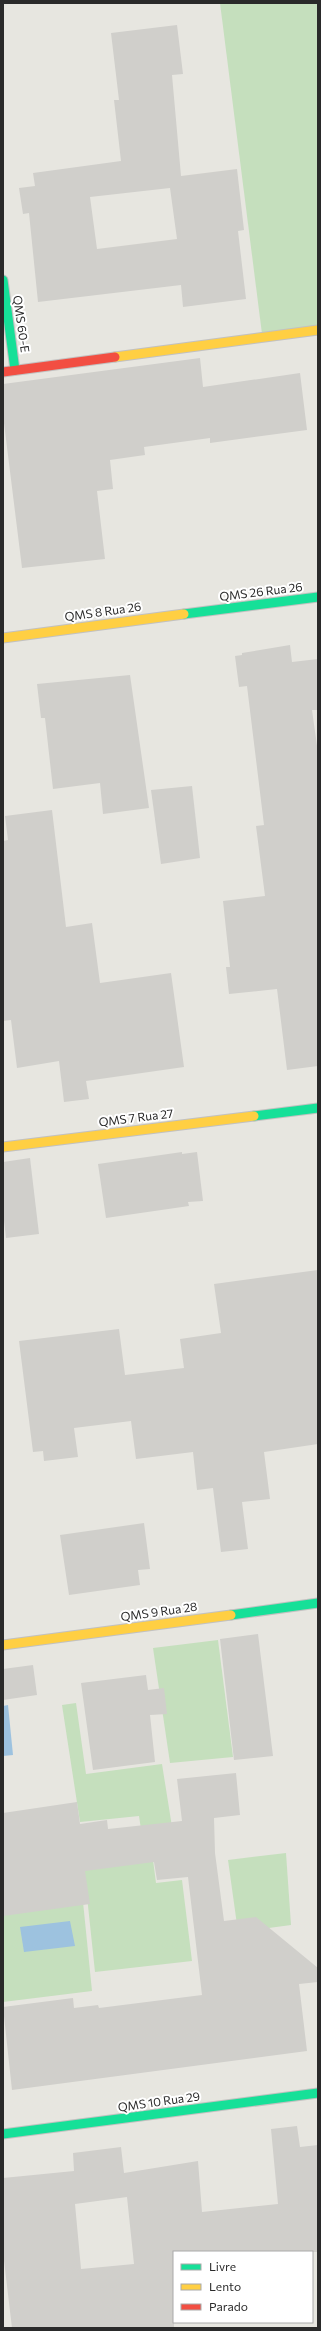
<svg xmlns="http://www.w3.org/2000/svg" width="321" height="2331" font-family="Commissioner,sans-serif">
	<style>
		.green { fill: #c5dfbd }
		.water { fill: #9dc2df }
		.building { fill: #d0cfcb; fill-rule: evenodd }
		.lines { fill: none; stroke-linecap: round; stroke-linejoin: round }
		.fast-casing { stroke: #c2c1c0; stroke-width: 11 }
		.slow-casing { stroke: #c2c1c0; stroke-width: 11 }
		.jam-casing { stroke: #c2c1c0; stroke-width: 11 }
		.fast { stroke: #16e098; stroke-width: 9 }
		.slow { stroke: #ffcf43; stroke-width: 9 }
		.jam { stroke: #f24e42; stroke-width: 9 }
		.labels { text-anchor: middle; stroke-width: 4; stroke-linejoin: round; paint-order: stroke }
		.street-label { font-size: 12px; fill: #2a2a2a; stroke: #fff }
	</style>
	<rect width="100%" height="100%" fill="#e7e6e0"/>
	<g class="green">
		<polygon points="220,3 318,3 318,327 262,334"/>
		<polygon points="218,1640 233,1757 170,1763 153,1648"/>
		<polygon points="76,1703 86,1774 162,1764 176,1852 145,1856 139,1816 80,1822 62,1705"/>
		<polygon points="286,1853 291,1925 238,1932 228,1860"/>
		<polygon points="153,1860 156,1883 182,1880 192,1961 95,1972 84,1868"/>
		<polygon points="80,1872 92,1991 3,2002 3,1882"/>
	</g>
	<g class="water">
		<polygon points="8,1705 13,1755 3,1756 3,1706"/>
		<polygon points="70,1921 75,1946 24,1952 20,1927"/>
	</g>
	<g class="building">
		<path d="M177 25 183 74 172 75 181 176 237 169 244 230 238 231 246 299 183 307 181 285 38 302 29 213 23 214 19 188 35 186 33 173 121 161 114 100H119L111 33ZM170 188 177 239 97 249 90 197Z"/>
		<polygon points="200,358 203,387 300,373 307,430 210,443 210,438 144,447 145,455 110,460 113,489 97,491 105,559 22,568 3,415 3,384"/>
		<polygon points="290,645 292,662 318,659 318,710 312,710 318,753 318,1066 287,1070 277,989 229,994 226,967 230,967 223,901 265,896 256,826 264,825 247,686 239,687 235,656 242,655 242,653"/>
		<polygon points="130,675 149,808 103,814 100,783 53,789 45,718 41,718 37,684"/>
		<polygon points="192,786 200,858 161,864 151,790"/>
		<polygon points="52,810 66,927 92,923 100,983 171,973 184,1067 86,1081 89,1099 64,1102 59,1061 17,1068 11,1020 3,1021 3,841 8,840 5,816"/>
		<polygon points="182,1152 182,1154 197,1152 203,1201 188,1202 189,1206 106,1218 98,1164"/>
		<polygon points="30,1158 39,1234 6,1238 3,1212 3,1162"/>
		<polygon points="318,1270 318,1444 264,1452 270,1499 242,1502 248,1549 221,1552 213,1488 197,1490 193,1452 136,1459 131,1421 74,1428 78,1457 44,1461 43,1451 33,1452 19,1341 119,1329 125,1375 184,1368 180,1339 221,1333 214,1284"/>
		<polygon points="144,1523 150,1569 138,1570 140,1585 69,1595 60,1535"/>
		<polygon points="258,1634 273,1756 234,1760 220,1639"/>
		<polygon points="33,1665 37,1695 3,1700 3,1669"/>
		<polygon points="146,1675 148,1690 164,1688 167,1714 150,1715 155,1762 93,1770 81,1683"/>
		<polygon points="236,1773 240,1815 214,1818 215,1853 224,1921 256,1917 318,1968 318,1982 299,1984 307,2051 12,2090 3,2007 73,1998 74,2008 98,2005 99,2008 202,1995 188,1877 157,1880 154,1862 85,1871 90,1904 3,1916 3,1813 77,1802 80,1824 107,1820 108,1829 182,1821 177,1779"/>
		<path d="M297 2126 300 2147 318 2145V2252H174V2328H12L3 2252V2178L74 2171 73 2153 121 2147 124 2173 198 2161 202 2212 278 2204 271 2129ZM127 2197 134 2264 81 2269 75 2204Z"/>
	</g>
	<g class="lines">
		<defs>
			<g id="fast">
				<polyline points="3,280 15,370"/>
				<polyline points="184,614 318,597"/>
				<polyline points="254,1116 318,1108"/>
				<polyline points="231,1615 318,1603"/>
				<polyline points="3,2134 318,2093"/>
			</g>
			<g id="slow">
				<polyline points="115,357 318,330"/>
				<polyline points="3,638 184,614"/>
				<polyline points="3,1147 254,1116"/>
				<polyline points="3,1645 231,1615"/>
			</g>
			<polyline id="jam" points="3,372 115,357"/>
		</defs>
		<use href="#fast" class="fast-casing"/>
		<use href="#slow" class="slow-casing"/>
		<use href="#jam" class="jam-casing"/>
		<use href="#fast" class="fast"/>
		<use href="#slow" class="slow"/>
		<use href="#jam" class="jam"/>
	</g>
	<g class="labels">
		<g class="street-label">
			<text transform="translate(21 324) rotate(82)" y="4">QMS 60-E</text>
			<text transform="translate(261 592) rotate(-7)" y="4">QMS 26 Rua 26</text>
			<text transform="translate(103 612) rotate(-8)" y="4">QMS 8 Rua 26</text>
			<text transform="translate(136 1118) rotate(-7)" y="4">QMS 7 Rua 27</text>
			<text transform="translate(159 1612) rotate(-8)" y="4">QMS 9 Rua 28</text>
			<text transform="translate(159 2102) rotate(-8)" y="4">QMS 10 Rua 29</text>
		</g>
	</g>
	<rect width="321" height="2331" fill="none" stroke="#2a2a2a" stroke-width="8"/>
	<rect x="173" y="2251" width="140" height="72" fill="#ffffff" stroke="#aaaaaa"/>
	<rect x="181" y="2264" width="20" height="6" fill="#16e098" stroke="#aaaaaa"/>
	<text x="209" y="2271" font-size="12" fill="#2a2a2a">Livre</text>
	<rect x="181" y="2284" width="20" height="6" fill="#ffcf43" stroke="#aaaaaa"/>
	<text x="209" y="2291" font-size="12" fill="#2a2a2a">Lento</text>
	<rect x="181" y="2304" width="20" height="6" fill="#f24e42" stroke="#aaaaaa"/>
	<text x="209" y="2311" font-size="12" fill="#2a2a2a">Parado</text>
</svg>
